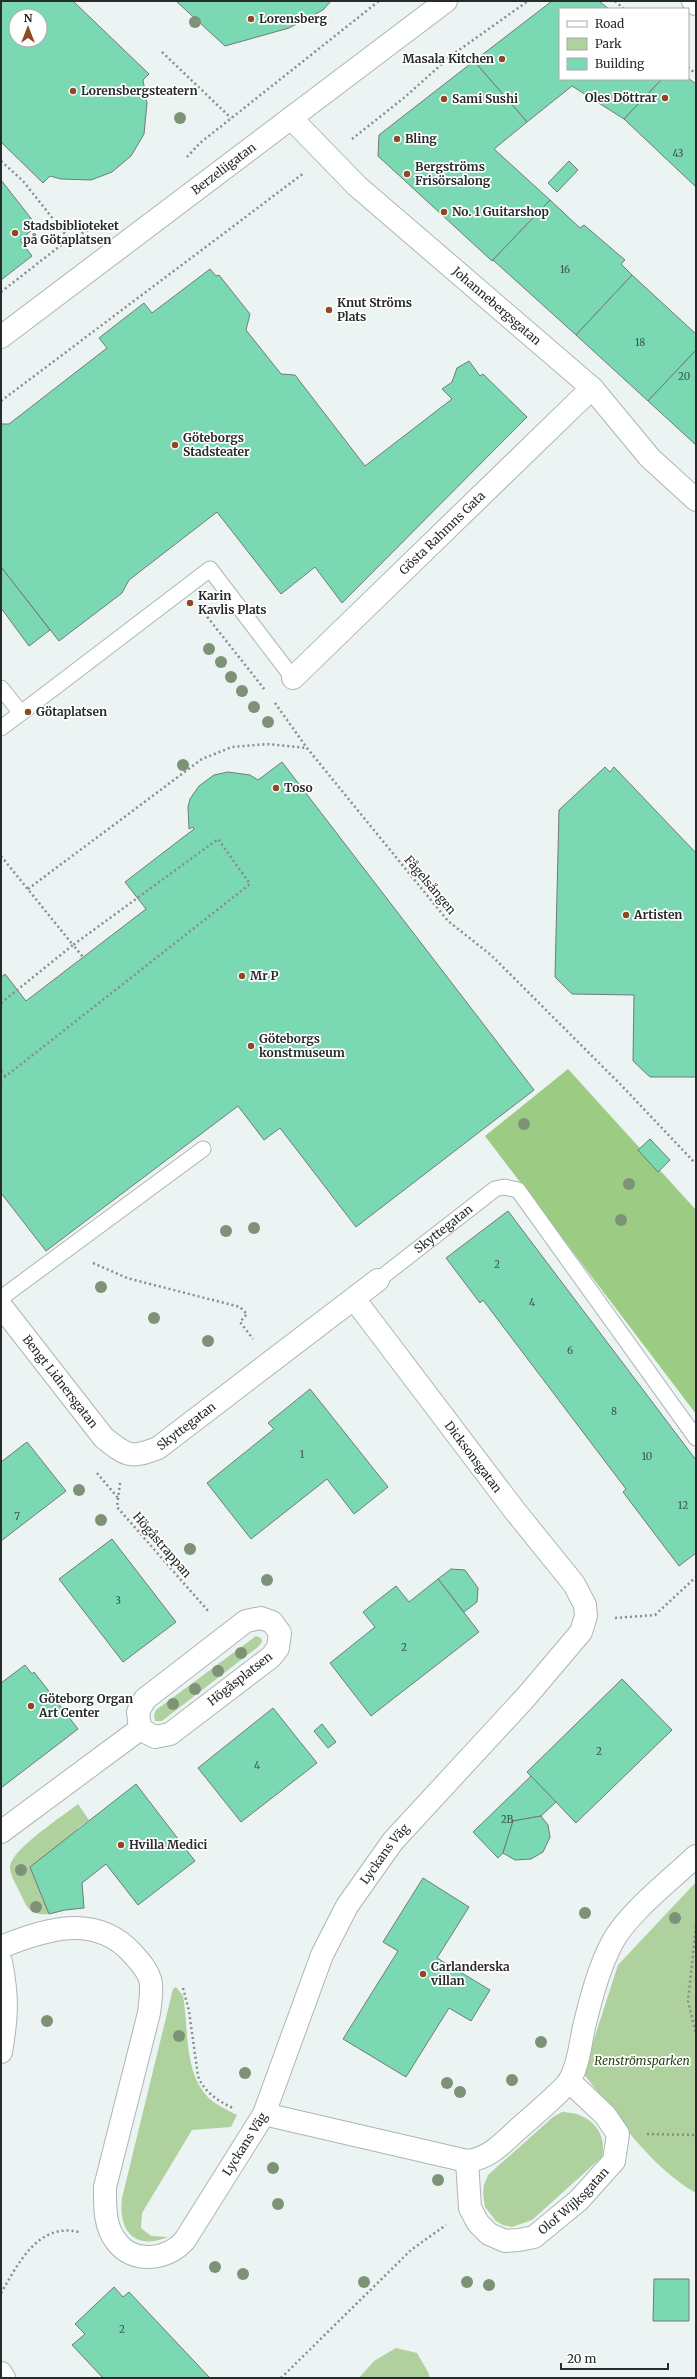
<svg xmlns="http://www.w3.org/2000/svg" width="697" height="2379" font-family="Merriweather,serif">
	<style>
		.green { fill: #aed19d }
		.forest { fill: #9ccb84 }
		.building { fill: #7ad9b2; stroke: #737a77; fill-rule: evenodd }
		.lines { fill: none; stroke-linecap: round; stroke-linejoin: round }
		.lane-casing { stroke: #adb5b5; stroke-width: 17 }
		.street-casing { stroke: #adb5b5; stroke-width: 24 }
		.secondary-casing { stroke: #adb5b5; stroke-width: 24 }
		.path { stroke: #878d8d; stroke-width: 2.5; stroke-dasharray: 2 3; stroke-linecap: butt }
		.lane { stroke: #fff; stroke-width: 15 }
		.street { stroke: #fff; stroke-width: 22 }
		.secondary { stroke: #fff; stroke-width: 22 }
		.tree { fill: #7e9277 }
		.poi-dot { fill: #8e4823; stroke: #fff; stroke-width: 1.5 }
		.labels { text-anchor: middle; stroke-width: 3.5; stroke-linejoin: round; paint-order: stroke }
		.number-label { font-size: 10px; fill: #3c564d }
		.poi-label { font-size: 12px; font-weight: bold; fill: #282b2b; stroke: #fff; text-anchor: start }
		.street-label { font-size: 12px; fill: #282b2b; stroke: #fff }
		.park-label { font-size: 12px; font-style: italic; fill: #254212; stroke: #fff }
	</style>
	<rect width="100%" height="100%" fill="#ebf4f3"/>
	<g class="green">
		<polygon points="256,1636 261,1638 262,1642 258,1647 162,1721 155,1721 154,1715 156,1710"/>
		<path d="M78 1804 89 1820 78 1828 49 1914C33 1915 29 1912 22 1897 19 1889 9 1875 10 1866 13 1848 63 1816 78 1804Z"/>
		<path d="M696 1882V2193C649 2166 616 2115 583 2073L618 1965Z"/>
		<path d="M176 1987 183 1996C189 2029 183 2075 211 2100 218 2106 229 2111 237 2115L231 2127 192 2130 142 2213 141 2228 151 2236 168 2237C134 2251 118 2230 122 2198L173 1989Z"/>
		<path d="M562 2112C587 2112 608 2130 602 2157L532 2220 512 2227 503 2225 496 2221 485 2207 483 2194 484 2185 488 2175 553 2117Z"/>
		<polygon points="396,2348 417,2353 428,2372 430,2378 359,2378 374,2361"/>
	</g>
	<polygon class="forest" points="568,1069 696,1210 696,1414 485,1136"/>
	<g class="building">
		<path d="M1 1H73L149 74 143 80 147 103 144 134 131 156 112 172 91 180 61 179 50 176 43 183 1 142ZM16 16H40V40H16Z"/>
		<polygon points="176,1 331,1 323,10 289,28 225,46"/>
		<polygon points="552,1 599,1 609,9 560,9 560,79 662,79 624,119 572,86 527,122 474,61"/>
		<polygon points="474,61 527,122 494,149 550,200 492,261 378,156 379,135"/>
		<polygon points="688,78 696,84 696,187 624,119 662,79"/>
		<polygon points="569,161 578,170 557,192 548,183"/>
		<polygon points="1,180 37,226 20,240 32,256 1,280"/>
		<polygon points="550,200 580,228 584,225 625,260 621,264 632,275 576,335 493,260"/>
		<polygon points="210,269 216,276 219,275 250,314 246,330 281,374 295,375 365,466 452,399 442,389 452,382 457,368 469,361 480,376 483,374 527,417 342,603 315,567 281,594 217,512 129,580 122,593 59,641 1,567 1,424 9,424 107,348 99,338 144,303 152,313"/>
		<polygon points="632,275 696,334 696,350 648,401 576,335"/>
		<polygon points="696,350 696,445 648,401"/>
		<polygon points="1,567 50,630 29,646 1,608"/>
		<polygon points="282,762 534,1090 356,1227 280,1128 264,1140 238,1106 46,1251 1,1193 1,977 5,974 26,1001 146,909 125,882 194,829 193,827 189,829 188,807 190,799 199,786 214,775 228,772 250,775 258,780"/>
		<polygon points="605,767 610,772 614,767 696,853 696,1077 650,1077 633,1061 634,995 572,994 555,977 559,810"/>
		<polygon points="650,1139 670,1160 658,1172 638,1150"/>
		<polygon points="508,1211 696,1460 696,1553 679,1566 623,1492 626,1489 483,1300 480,1303 446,1258"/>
		<polygon points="310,1389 388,1487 354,1514 327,1479 251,1539 207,1483 274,1429 268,1423"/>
		<polygon points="27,1442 66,1491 1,1541 1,1462"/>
		<polygon points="112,1539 176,1622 123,1662 59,1579"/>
		<polygon points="451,1569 465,1570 478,1588 477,1602 464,1612 438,1579"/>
		<polygon points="438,1579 479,1632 371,1716 330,1663 375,1627 363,1612 396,1586 409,1602"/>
		<polygon points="25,1665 32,1674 34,1672 78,1729 1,1788 1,1683"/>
		<polygon points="622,1679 672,1730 576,1823 527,1772"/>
		<polygon points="273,1708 317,1763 241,1822 198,1768"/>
		<polygon points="322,1724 336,1742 328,1748 314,1731"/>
		<polygon points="531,1776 556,1802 541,1816 513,1821 503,1853 498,1858 473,1832"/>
		<polygon points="136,1784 195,1861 138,1905 106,1864 82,1883 84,1908 65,1910 49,1914 30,1867"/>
		<polygon points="541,1816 548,1825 550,1837 543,1852 531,1859 515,1860 503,1853 513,1821"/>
		<polygon points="423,1878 469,1907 437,1958 490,1990 471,2021 449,2008 406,2077 343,2039 398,1951 383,1942"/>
		<polygon points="654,2279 689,2279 689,2321 653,2321"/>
		<polygon points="114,2287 123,2297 129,2292 210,2378 103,2378 72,2345 85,2334 75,2324"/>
	</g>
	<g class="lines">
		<defs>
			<g id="lane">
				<polyline points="1,688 21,713 1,728"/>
				<polyline points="21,713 210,569 293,678"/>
				<path id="s1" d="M378 1280 495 1189 504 1187 518 1190 696 1438"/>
				<polyline points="1,1298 203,1149"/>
			</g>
			<g id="street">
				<path id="s2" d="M291 118 357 186 592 388 650 458 696 500"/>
				<path id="s3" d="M293 678 592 388"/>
				<path id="s4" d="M1 1306 104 1438C127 1456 130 1459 158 1448L378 1280"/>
				<polygon points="261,1618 272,1622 280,1633 278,1648 271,1657 170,1734 155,1737 140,1729 138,1712 145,1699 246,1621"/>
				<polyline points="1,1832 140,1729"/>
				<path id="s5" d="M1 1947C45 1929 95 1913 132 1953 154 1977 153 1981 149 2013L105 2187C105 2205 104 2226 116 2241 133 2265 168 2260 185 2240L264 2114 322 1955 347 1906 393 1841 526 1697 581 1632 586 1616 585 1605 574 1584 515 1511 355 1300"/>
				<path d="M1 1962C8 1997 7 2017 1 2052"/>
				<path d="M264 2114 467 2161C488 2159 502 2144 517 2130 528 2120 564 2090 570 2080 579 2063 580 2045 584 2027 591 1998 599 1967 613 1941 629 1912 672 1879 696 1856"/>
				<path id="s6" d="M467 2161 470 2208 478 2223 489 2234 505 2241 519 2240 534 2237 579 2200 614 2161 618 2134 605 2115 569 2081"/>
				<polyline points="1,2373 4,2378"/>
			</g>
			<g id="secondary">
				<polyline points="693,1 696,4"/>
				<path id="s7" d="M1 337 446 1"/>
			</g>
		</defs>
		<use href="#lane" class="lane-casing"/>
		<use href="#street" class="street-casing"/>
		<use href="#secondary" class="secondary-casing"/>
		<g class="path">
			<polyline points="615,1 624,9"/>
			<polyline points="162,52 231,118"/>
			<polyline points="688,67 696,74"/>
			<polyline points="352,139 405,97 452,55 528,1"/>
			<polyline points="187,157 200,143 379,1"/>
			<polyline points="1,161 23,181 69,239"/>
			<polyline points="1,292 69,239 91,229"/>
			<polyline points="1,401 304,173"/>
			<polyline points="201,609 265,690"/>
			<polyline points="275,703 307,748 448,921 491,955 622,1086 696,1164"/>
			<polyline points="1,856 73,945 218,839 250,884 1,1080"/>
			<polyline points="28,889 202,759 232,747 267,744 306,748"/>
			<polyline points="1,1003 73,945 83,957"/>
			<polyline points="1,1071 5,1076"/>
			<polyline points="93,1263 127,1278 240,1307 247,1314 240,1322 253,1339"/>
			<polyline points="97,1473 118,1498"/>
			<polyline points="120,1483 117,1507 209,1612"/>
			<polyline points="615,1618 655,1615 696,1577"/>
			<polyline points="696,1926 688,2001 696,2034"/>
			<path d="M183 1988 189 2011 198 2076C204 2092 218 2101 233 2108"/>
			<polyline points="647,2134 696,2135"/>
			<path d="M1 2293C18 2264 38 2222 79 2232"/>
			<polyline points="281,2378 411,2250 446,2225"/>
		</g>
		<use href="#lane" class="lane"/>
		<use href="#street" class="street"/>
		<use href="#secondary" class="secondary"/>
	</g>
	<g class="tree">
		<circle cx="195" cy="22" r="6"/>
		<circle cx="180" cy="118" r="6"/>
		<circle cx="209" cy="649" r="6"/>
		<circle cx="221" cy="662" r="6"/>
		<circle cx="231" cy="677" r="6"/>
		<circle cx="242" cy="691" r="6"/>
		<circle cx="254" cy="707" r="6"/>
		<circle cx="268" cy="722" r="6"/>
		<circle cx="183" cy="765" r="6"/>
		<circle cx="524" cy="1124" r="6"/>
		<circle cx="629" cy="1184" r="6"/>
		<circle cx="621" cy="1220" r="6"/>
		<circle cx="254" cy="1228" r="6"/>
		<circle cx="226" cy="1231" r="6"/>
		<circle cx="101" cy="1287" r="6"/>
		<circle cx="154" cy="1318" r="6"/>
		<circle cx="208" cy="1341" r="6"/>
		<circle cx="79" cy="1490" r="6"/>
		<circle cx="101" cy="1520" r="6"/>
		<circle cx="190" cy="1549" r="6"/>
		<circle cx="267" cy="1580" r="6"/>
		<circle cx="241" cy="1653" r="6"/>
		<circle cx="218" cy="1671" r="6"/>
		<circle cx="195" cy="1689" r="6"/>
		<circle cx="173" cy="1704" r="6"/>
		<circle cx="21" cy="1870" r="6"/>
		<circle cx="36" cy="1907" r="6"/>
		<circle cx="585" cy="1913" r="6"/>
		<circle cx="675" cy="1918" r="6"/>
		<circle cx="47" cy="2021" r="6"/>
		<circle cx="179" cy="2036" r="6"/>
		<circle cx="541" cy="2042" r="6"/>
		<circle cx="245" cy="2073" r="6"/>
		<circle cx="512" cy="2080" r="6"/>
		<circle cx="447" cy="2083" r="6"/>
		<circle cx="460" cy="2092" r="6"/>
		<circle cx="273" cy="2168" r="6"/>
		<circle cx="438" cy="2180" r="6"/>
		<circle cx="278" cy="2204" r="6"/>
		<circle cx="215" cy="2267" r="6"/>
		<circle cx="243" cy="2274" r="6"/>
		<circle cx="364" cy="2282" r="6"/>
		<circle cx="467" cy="2282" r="6"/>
		<circle cx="489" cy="2285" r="6"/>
	</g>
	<g class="poi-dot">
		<circle cx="251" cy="19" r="4"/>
		<circle cx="502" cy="59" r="4"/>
		<circle cx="73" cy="91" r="4"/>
		<circle cx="665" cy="98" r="4"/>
		<circle cx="444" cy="99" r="4"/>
		<circle cx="397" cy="139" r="4"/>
		<circle cx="407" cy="174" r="4"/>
		<circle cx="444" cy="212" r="4"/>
		<circle cx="15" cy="233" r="4"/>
		<circle cx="329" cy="310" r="4"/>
		<circle cx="175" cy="445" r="4"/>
		<circle cx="190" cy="603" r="4"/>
		<circle cx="28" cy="712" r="4"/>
		<circle cx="276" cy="788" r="4"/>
		<circle cx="626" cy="915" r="4"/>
		<circle cx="242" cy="976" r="4"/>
		<circle cx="251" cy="1046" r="4"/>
		<circle cx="31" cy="1706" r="4"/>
		<circle cx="121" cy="1845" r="4"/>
		<circle cx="423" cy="1974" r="4"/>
	</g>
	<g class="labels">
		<g class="number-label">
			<text x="678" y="157">43</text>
			<text x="565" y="273">16</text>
			<text x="640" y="346">18</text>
			<text x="684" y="380">20</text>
			<text x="497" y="1268">2</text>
			<text x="532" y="1306">4</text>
			<text x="570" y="1354">6</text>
			<text x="614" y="1415">8</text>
			<text x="302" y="1458">1</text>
			<text x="647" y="1460">10</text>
			<text x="683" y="1509">12</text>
			<text x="17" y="1520">7</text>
			<text x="118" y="1604">3</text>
			<text x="404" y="1651">2</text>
			<text x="599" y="1755">2</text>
			<text x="257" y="1769">4</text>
			<text x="507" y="1823">2B</text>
			<text x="122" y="2333">2</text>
		</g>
		<g class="poi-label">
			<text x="259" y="23">Lorensberg</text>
			<text x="494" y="63" text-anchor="end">Masala Kitchen</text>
			<text x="81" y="95">Lorensbergsteatern</text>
			<text x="657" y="102" text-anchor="end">Oles Döttrar</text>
			<text x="452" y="103">Sami Sushi</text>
			<text x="405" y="143">Bling</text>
			<text x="415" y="171">Bergströms<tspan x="415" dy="14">Frisörsalong</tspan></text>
			<text x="452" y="216">No. 1 Guitarshop</text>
			<text x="23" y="230">Stadsbiblioteket<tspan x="23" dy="14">på Götaplatsen</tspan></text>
			<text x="337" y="307">Knut Ströms<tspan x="337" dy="14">Plats</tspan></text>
			<text x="183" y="442">Göteborgs<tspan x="183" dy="14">Stadsteater</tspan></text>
			<text x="198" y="600">Karin<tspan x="198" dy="14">Kavlis Plats</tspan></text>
			<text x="36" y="716">Götaplatsen</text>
			<text x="284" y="792">Toso</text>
			<text x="634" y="919">Artisten</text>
			<text x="250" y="980">Mr P</text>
			<text x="259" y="1043">Göteborgs<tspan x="259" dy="14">konstmuseum</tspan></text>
			<text x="39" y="1703">Göteborg Organ<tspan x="39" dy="14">Art Center</tspan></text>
			<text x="129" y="1849">Hvilla Medici</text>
			<text x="431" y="1971">Carlanderska<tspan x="431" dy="14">villan</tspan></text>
		</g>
		<g class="street-label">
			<text dy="4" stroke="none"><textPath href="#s7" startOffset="279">Berzeliigatan</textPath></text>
			<text dy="4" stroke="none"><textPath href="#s2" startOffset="279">Johannebergsgatan</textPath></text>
			<text dy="4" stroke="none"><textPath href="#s3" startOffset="208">Gösta Rahmns Gata</textPath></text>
			<text transform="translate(430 885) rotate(50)" y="4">Fågelsången</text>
			<text dy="4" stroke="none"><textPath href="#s1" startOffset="83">Skyttegatan</textPath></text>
			<text dy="4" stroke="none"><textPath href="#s4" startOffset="96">Bengt Lidnersgatan</textPath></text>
			<text dy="4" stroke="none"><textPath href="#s4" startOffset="263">Skyttegatan</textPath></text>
			<text transform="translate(473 1457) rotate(53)" y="4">Dicksonsgatan</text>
			<text transform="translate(162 1545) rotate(49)" y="4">Högåstrappan</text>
			<text transform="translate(240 1679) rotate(-38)" y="4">Högåsplatsen</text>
			<text dy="4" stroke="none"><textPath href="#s5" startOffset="959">Lyckans Väg</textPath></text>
			<text dy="4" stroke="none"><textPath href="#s5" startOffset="635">Lyckans Väg</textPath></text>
			<text dy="4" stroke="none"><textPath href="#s6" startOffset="180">Olof Wijksgatan</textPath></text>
		</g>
		<g class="park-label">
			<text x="642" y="2065">Renströmsparken</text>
		</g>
	</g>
	<rect width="697" height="2379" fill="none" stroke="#282b2b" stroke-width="4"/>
	<rect x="559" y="8" width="130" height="72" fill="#ffffff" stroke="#a9aaaa"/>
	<rect x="567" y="21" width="20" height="6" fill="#ffffff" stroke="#a9aaaa"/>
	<text x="595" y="28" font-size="12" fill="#282b2b">Road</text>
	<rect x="567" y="38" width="20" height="12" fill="#aed19d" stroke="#a9aaaa"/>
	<text x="595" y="48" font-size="12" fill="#282b2b">Park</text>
	<rect x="567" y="58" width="20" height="12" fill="#7ad9b2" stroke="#a9aaaa"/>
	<text x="595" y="68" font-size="12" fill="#282b2b">Building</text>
	<g transform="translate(28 28)"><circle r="19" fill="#ffffff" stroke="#a9aaaa"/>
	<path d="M0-3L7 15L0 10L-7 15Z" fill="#8e4823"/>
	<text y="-6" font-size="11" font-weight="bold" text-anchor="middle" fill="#282b2b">N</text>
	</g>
	<path d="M561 2363v6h107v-6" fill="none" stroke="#282b2b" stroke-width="2"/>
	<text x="567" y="2363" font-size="12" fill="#282b2b" stroke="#ffffff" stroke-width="3" paint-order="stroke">20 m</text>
</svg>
